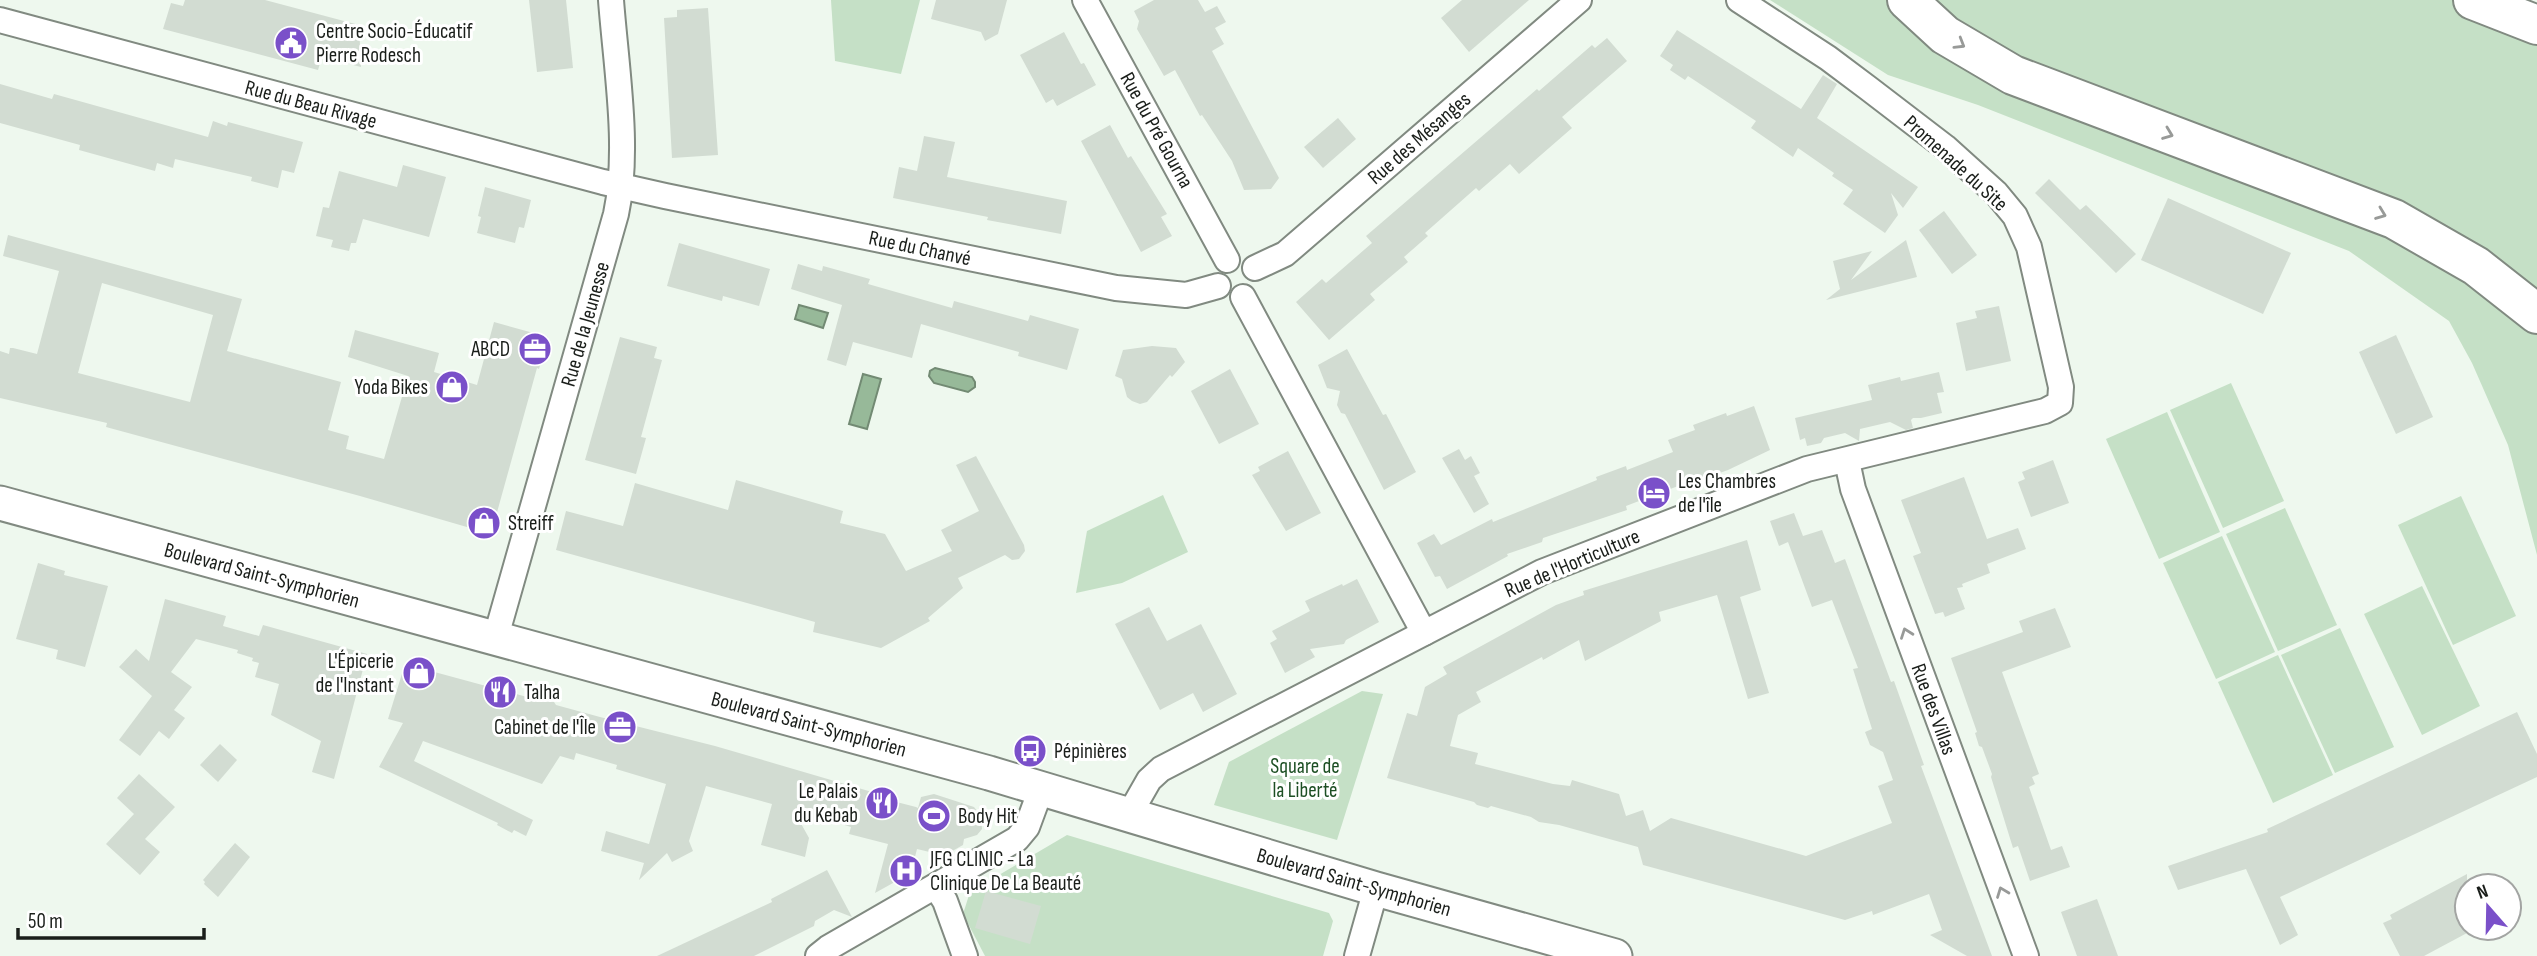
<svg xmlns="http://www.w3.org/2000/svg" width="2537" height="956" font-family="'Sofia Sans Condensed',sans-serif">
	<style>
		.green { fill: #c5e0c6 }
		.water { fill: #97b999; stroke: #728a73; stroke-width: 2 }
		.building { fill: #d2dcd2; fill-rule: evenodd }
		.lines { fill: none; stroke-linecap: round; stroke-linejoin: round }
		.street-casing { stroke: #818a81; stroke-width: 28 }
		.secondary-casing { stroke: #818a81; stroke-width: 37 }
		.highway-casing { stroke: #818a81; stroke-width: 42 }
		.street { stroke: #fff; stroke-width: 24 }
		.secondary { stroke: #fff; stroke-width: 33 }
		.highway { stroke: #fff; stroke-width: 38 }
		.oneway { stroke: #989a98 }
		.labels { text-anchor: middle; stroke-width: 6; stroke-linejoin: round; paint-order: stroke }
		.poi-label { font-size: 21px; fill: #1a1e1a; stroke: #fff; text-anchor: start }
		.street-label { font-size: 21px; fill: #1a1e1a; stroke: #fff }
		.park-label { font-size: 21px; fill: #1d4f24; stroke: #fff }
	</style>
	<rect width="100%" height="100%" fill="#eef8ee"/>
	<g class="green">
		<polygon points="831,0 920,0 901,74 835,61"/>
		<polygon points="1770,0 2518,0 2533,44 2537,45 2537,299 2430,252 2537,332 2537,555 2508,445 2472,363 2449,321 2349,251 1978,105 1888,75"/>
		<polygon points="2231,383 2284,501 2223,528 2170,410"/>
		<polygon points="2167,412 2220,532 2159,559 2106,439"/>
		<polygon points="1163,495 1188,552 1122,583 1076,593 1087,531"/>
		<polygon points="2461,496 2516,616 2453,645 2398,525"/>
		<polygon points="2285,508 2337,625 2278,651 2226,534"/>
		<polygon points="2222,536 2275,652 2216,679 2163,563"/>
		<polygon points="2422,586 2480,706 2422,735 2364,614"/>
		<polygon points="2340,628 2394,747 2335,773 2281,655"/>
		<polygon points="2278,655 2333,775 2273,803 2218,682"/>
		<polygon points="1362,691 1383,694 1337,840 1214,805 1229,762"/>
		<polygon points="1067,835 1329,913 1333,921 1323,956 985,956 963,914 970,892"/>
	</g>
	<g class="water">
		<polygon points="799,305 828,313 823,328 795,319"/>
		<polygon points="935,368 972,377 975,382 975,387 968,392 934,383 929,376 930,371"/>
		<polygon points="863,374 881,379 867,429 849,424"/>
	</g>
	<g class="building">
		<polygon points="185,0 265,0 359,25 361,67 322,57 318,70 163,29 171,3 183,6"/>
		<polygon points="529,0 566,0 573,68 537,72"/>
		<polygon points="936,0 1007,0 998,34 985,41 981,32 931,19"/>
		<polygon points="1154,0 1198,0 1205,12 1217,6 1226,22 1215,28 1224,44 1212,51 1279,178 1271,189 1244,190 1232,161 1202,115 1200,116 1175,70 1164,76 1137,29 1139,21 1134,11"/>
		<polygon points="1462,0 1529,0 1469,52 1441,18"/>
		<polygon points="708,8 718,155 672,158 664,18 677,17 677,10"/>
		<polygon points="1677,30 1801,109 1823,75 1837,84 1817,118 1918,187 1903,208 1891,193 1898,215 1885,233 1843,204 1853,190 1832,176 1834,173 1798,148 1793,157 1751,128 1756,121 1688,76 1685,80 1670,70 1673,65 1660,56"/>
		<polygon points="1064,32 1081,64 1084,63 1096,85 1057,106 1053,99 1046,103 1020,55"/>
		<polygon points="1607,38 1627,61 1562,117 1572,128 1519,174 1510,164 1479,191 1476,188 1425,233 1428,236 1404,257 1408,262 1370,294 1375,300 1329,340 1296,302 1322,279 1326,283 1372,243 1366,236 1537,89 1539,91 1592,45 1595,48"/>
		<polygon points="0,84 52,99 54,94 208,137 213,121 227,126 228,122 303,142 294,173 282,170 278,188 251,181 252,177 175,159 173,168 157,163 155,171 79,150 80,145 0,123"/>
		<polygon points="1338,118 1356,139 1323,168 1304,147"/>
		<polygon points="1110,125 1128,158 1131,156 1167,214 1161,217 1172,236 1141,252 1081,141"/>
		<polygon points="924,136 955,142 947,177 1067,201 1061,234 987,220 988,217 893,198 899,167 917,171"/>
		<polygon points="403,165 446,177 429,237 363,219 356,243 351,243 349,251 331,247 333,240 316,236 323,207 329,208 339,171 397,187"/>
		<polygon points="2049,179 2080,210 2086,205 2136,254 2116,273 2035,193"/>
		<polygon points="485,187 531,200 524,228 519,227 515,243 477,233 481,217 478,216"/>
		<polygon points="2168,198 2291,253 2263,314 2141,260"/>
		<polygon points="1944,211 1977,255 1952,274 1919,230"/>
		<path d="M8 235 242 299 227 351 341 382 328 430 349 436 346 449 384 459 408 376 348 357 355 330 439 353 434 372 477 385 494 322 548 337 539 369 537 368 491 534 360 496 106 427 107 423 0 398V351L9 354 10 348H13L37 354 59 271 3 256ZM102 283 213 315 190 402 78 373Z"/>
		<polygon points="1906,240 1917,277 1826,300 1840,289 1833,261 1872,251 1851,280"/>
		<polygon points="679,243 770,269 759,306 723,296 722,301 667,286"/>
		<polygon points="798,264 822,271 823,266 870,279 868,284 952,308 954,301 1028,321 1030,315 1079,329 1067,370 1018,356 1019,352 921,324 912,358 853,342 846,366 827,360 842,305 791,289"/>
		<polygon points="1999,306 2011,361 1966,371 1956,323 1977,318 1975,311"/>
		<polygon points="2396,335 2433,417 2396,434 2359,352"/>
		<polygon points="620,337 657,347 654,358 662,360 641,437 646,438 636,474 585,460"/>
		<polygon points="1152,346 1176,348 1185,362 1172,377 1170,375 1147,402 1140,404 1132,401 1127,397 1122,379 1115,376 1123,350"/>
		<polygon points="1347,349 1383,415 1386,414 1416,472 1384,490 1345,414 1341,413 1337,405 1340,391 1327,388 1318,365"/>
		<polygon points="1230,369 1259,424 1219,444 1191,391"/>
		<polygon points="1939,372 1944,392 1937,393 1942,413 1921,418 1913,418 1911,420 1913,428 1906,430 1890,422 1860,429 1859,441 1845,433 1824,438 1821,443 1807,446 1805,438 1800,440 1795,418 1872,400 1868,385 1900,377 1901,381"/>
		<polygon points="1754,406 1770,450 1728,470 1700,480 1699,478 1626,506 1627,510 1543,538 1542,542 1507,554 1508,556 1447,589 1440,576 1435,577 1417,543 1434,534 1441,545 1492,519 1493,522 1597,480 1596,477 1626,466 1627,470 1673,452 1668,440 1695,430 1693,425 1726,413 1727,416"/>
		<polygon points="1459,449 1465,460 1471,456 1480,473 1474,476 1489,504 1474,513 1442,458"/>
		<polygon points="1288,451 1321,513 1286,531 1252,475 1260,471 1258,467"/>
		<polygon points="976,456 1024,545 1025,551 1019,559 1012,560 1005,555 958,578 963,588 928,618 930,621 881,648 813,632 815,622 556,550 566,511 623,526 635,483 728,510 736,480 843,511 840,523 885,534 906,571 952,551 941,530 979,511 956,465"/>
		<polygon points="2053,460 2069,503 2031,517 2018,482 2025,479 2022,472"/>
		<polygon points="1964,477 1987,539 2018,528 2026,549 1987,564 1990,573 1962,584 1963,587 1957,588 1965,609 1945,617 1943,612 1935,614 1913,556 1921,553 1901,500"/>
		<polygon points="1794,513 1803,536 1822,530 1835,563 1845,559 1891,682 1894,681 1924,765 1921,766 1992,956 1967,956 1930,935 1942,930 1929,894 1873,915 1872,911 1845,920 1643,865 1638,847 1559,825 1539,822 1531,817 1491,806 1488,808 1477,805 1474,802 1387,778 1407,713 1417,716 1425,687 1447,674 1443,667 1556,605 1584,595 1583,591 1747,540 1761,590 1740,597 1769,693 1748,699 1717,595 1659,612 1661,621 1585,661 1579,640 1543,660 1542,657 1476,692 1481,702 1458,715 1450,746 1478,753 1475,764 1553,784 1570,786 1572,780 1619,794 1626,816 1643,810 1650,831 1671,818 1806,856 1892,823 1878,786 1893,780 1883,752 1870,745 1865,732 1872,729 1853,669 1858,668 1832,600 1812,607 1788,542 1779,546 1770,521"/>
		<polygon points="38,563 65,571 64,575 108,586 85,667 56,659 58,650 16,639"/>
		<polygon points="1357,579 1379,622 1346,640 1344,644 1310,649 1315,657 1285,673 1270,643 1277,639 1272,631 1310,611 1305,601 1342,584 1343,586"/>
		<polygon points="165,599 226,616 223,626 259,636 263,625 367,654 334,779 312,772 321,741 271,715 279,684 255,677 259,663 252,661 253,658 237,653 238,650 196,639 171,672 192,687 174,710 185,718 169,739 159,731 140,756 119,740 152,696 119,667 136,649 149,661"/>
		<polygon points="1149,607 1167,641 1201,624 1237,694 1203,712 1193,693 1160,710 1115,624"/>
		<polygon points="2055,608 2071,647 2002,672 2039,774 2032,777 2035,784 2029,787 2051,850 2062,846 2070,867 2030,881 2018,846 2013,848 1991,777 1992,774 1982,747 1979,746 1975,733 1977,732 1951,658 2023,632 2019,621"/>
		<polygon points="405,664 527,697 530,695 542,698 554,702 556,705 600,717 715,746 872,792 877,797 916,807 918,808 921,797 934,794 974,807 981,816 982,829 977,835 964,839 963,845 947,854 942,855 917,849 911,873 875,893 888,844 849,834 851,827 815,816 813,824 799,820 809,838 805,857 761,845 772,804 706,786 689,841 693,851 672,862 667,853 639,880 644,863 601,851 606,831 649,844 666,784 616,769 617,765 576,753 574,760 560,756 542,784 423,741 414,761 533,820 526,836 514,830 512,833 497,825 498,823 379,767 403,723 388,719"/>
		<polygon points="2517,712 2537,754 2537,777 2280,897 2298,935 2280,945 2246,869 2178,890 2168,866 2268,832 2267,829"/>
		<polygon points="220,744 237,760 218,782 200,765"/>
		<polygon points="139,774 175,807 145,839 160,852 140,875 106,844 134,814 117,798"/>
		<polygon points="235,843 250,857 218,897 204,884 205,882 203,880"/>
		<polygon points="827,870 852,917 834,910 815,921 814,926 754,956 657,956 772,902 771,899"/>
		<polygon points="2467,874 2467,933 2424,956 2400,956 2383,923 2392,919 2390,915"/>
		<polygon points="986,891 1041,906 1030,944 975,928"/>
		<polygon points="2097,899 2118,956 2077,956 2061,912"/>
	</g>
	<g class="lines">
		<defs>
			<g id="street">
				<polyline points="1085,0 1227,260"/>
				<polyline points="0,20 603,182 665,196 1116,288 1186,295 1218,286"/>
				<polyline points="1255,268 1285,254 1579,0"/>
				<polyline points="1243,297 1424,633"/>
				<polyline points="1847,461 1853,489 2026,956"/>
				<path d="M495 640 616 214C630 149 616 67 611 0"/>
				<polyline points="1129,815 1149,780 1161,769 1542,572 1807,469 2045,411 2060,403 2061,387 2029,247 2015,216 1996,193 1945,147 1868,88 1828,58 1739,0"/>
				<polyline points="936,887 945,901 965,956"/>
				<polyline points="818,956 828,948 1017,839 1027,827 1041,789"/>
				<polyline points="1357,956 1376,889"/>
			</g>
			<polyline id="secondary" points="0,503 989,773 1376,889 1615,956"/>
			<g id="highway">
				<polyline points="1907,0 1945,35 2013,75 2394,219 2476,266 2537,314"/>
				<polyline points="2473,0 2537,25"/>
			</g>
		</defs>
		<use href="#street" class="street-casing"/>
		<use href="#secondary" class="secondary-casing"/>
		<use href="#highway" class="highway-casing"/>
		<use href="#street" class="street"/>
		<use href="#secondary" class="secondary"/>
		<use href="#highway" class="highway"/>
	</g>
	<defs><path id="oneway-chevron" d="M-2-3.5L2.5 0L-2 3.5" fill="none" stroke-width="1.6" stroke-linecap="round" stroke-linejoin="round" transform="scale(1.75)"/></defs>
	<g class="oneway">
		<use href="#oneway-chevron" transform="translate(1960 44) rotate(31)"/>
		<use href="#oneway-chevron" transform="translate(2168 134) rotate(21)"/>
		<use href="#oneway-chevron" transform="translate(2381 214) rotate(21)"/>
		<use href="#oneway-chevron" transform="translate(1906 633) rotate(-110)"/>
		<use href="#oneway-chevron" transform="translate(2002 892) rotate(-111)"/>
	</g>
	<defs>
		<symbol id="civic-disc" viewBox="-11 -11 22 22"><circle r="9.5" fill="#7a50c9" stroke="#fff"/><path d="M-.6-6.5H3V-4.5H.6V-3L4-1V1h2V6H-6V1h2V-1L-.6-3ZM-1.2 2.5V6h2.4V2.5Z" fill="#fff"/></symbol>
		<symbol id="office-disc" viewBox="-11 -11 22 22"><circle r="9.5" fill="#7a50c9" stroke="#fff"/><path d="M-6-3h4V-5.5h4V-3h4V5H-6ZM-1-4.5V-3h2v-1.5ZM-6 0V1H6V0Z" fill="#fff"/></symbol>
		<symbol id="shop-disc" viewBox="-11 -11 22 22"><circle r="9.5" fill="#7a50c9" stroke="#fff"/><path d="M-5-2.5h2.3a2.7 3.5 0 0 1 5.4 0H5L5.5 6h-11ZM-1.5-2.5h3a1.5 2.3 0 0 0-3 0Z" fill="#fff"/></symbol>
		<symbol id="hotel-disc" viewBox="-11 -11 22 22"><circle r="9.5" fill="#7a50c9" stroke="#fff"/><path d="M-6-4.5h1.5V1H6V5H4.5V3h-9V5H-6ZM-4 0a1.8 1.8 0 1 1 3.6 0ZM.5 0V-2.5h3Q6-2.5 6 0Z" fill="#fff"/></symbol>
		<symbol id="restaurant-disc" viewBox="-11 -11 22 22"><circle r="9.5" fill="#7a50c9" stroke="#fff"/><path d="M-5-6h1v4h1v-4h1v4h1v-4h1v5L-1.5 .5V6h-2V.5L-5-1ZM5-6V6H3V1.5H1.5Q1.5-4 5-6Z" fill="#fff"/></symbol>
		<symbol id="bus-disc" viewBox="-11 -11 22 22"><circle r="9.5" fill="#7a50c9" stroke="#fff"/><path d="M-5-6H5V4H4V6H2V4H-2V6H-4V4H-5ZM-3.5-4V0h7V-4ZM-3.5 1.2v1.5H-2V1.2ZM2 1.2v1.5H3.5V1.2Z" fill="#fff"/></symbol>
		<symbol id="stadium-disc" viewBox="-11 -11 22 22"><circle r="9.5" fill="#7a50c9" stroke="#fff"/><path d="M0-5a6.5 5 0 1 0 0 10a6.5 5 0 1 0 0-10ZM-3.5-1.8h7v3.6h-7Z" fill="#fff"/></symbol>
		<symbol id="hospital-disc" viewBox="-11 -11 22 22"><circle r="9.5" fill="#7a50c9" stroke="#fff"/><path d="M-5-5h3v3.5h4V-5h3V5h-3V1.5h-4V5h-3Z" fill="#fff"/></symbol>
	</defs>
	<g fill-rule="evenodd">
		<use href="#civic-disc" x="272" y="24" width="38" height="38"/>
		<use href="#office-disc" x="516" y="330" width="38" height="38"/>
		<use href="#shop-disc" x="433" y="368" width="38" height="38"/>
		<use href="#hotel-disc" x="1635" y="474" width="38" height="38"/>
		<use href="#shop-disc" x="465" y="504" width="38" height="38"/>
		<use href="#shop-disc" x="400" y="654" width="38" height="38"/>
		<use href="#restaurant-disc" x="481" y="673" width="38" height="38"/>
		<use href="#office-disc" x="601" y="708" width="38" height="38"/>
		<use href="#bus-disc" x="1011" y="732" width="38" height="38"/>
		<use href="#restaurant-disc" x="863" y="784" width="38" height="38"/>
		<use href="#stadium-disc" x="915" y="797" width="38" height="38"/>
		<use href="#hospital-disc" x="887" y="852" width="38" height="38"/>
	</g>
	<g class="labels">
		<g class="poi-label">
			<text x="316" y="38">Centre Socio-Éducatif<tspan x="316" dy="24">Pierre Rodesch</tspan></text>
			<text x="510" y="356" text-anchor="end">ABCD</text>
			<text x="428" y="394" text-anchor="end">Yoda Bikes</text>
			<text x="1678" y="488">Les Chambres<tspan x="1678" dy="24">de l'île</tspan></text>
			<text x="508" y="530">Streiff</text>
			<text x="394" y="668" text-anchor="end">L'Épicerie<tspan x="394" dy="24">de l'Instant</tspan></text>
			<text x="524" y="699">Talha</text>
			<text x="596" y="734" text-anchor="end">Cabinet de l'Île</text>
			<text x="1054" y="758">Pépinières</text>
			<text x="858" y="798" text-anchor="end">Le Palais<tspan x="858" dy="24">du Kebab</tspan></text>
			<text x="958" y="823">Body Hit</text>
			<text x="930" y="866">JFG CLINIC - La<tspan x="930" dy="24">Clinique De La Beauté</tspan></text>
		</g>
		<g class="street-label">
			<text transform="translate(311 104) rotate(15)" y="7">Rue du Beau Rivage</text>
			<text transform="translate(1157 130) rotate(61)" y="7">Rue du Pré Gourna</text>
			<text transform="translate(1419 138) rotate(-41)" y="7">Rue des Mésanges</text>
			<text transform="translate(1956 163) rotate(42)" y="7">Promenade du Site</text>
			<text transform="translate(920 248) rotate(12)" y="7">Rue du Chanvé</text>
			<text transform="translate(585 324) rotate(-74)" y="7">Rue de la Jeunesse</text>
			<text transform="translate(1572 563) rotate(-23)" y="7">Rue de l'Horticulture</text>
			<text transform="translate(262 575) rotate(15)" y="7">Boulevard Saint-Symphorien</text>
			<text transform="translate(1934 709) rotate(70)" y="7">Rue des Villas</text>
			<text transform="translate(809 724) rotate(15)" y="7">Boulevard Saint-Symphorien</text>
			<text transform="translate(1354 882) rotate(16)" y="7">Boulevard Saint-Symphorien</text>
		</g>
		<g class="park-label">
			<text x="1305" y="773">Square de<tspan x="1305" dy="24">la Liberté</tspan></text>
		</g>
	</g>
	<g transform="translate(2488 907) rotate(340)"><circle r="33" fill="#ffffff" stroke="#a3a5a3" stroke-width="2"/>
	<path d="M0-5L12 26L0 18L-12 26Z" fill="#7a50c9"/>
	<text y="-10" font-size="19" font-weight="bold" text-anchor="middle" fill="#1a1e1a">N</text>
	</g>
	<path d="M18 928v10h186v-10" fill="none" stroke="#1a1e1a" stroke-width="3.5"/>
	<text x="28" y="928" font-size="21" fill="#1a1e1a" stroke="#ffffff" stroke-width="5" paint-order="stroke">50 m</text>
</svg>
